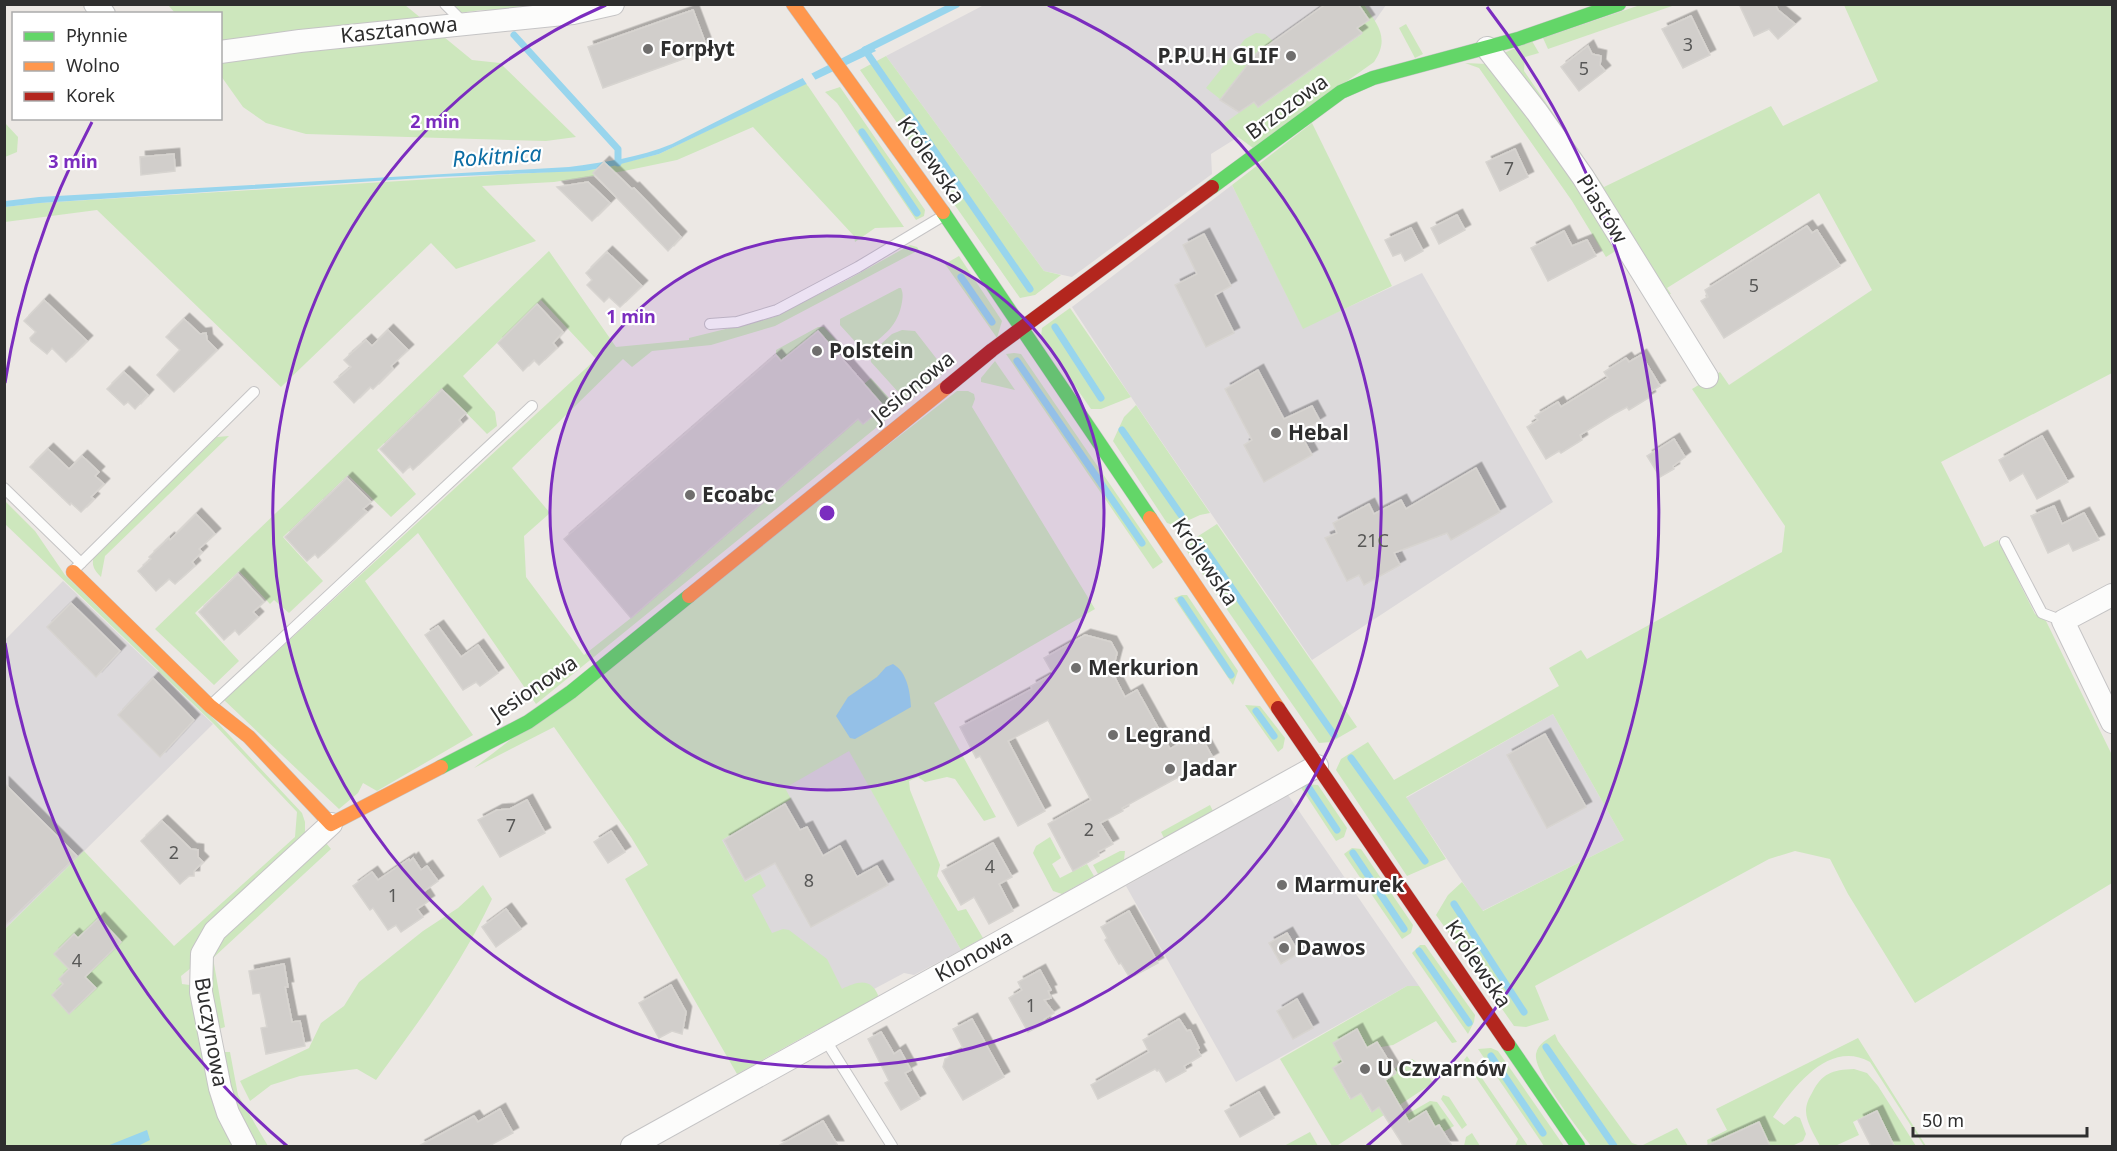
<svg xmlns="http://www.w3.org/2000/svg" width="2117" height="1151" font-family="'Noto Sans',sans-serif">
	<style>
		.industrial { fill: #dcd9db }
		.green { fill: #cde7bd }
		.water { fill: #98d5ed }
		.pier { fill: #ece8e4 }
		.lines { fill: none; stroke-linecap: round; stroke-linejoin: round }
		.stream { stroke: #98d5ed; stroke-width: 7 }
		.building { fill: #d1cecb; stroke: #d7d4d0; stroke-width: 1.5; filter: url(#shadow) }
		.lane-casing { stroke: #c5c4c5; stroke-width: 12 }
		.street-casing { stroke: #c5c4c5; stroke-width: 24 }
		.fast-casing { stroke: #c5c4c5; stroke-width: 15 }
		.slow-casing { stroke: #c5c4c5; stroke-width: 15 }
		.jam-casing { stroke: #c5c4c5; stroke-width: 15 }
		.lane { stroke: #fcfcfb; stroke-width: 10 }
		.street { stroke: #fcfcfb; stroke-width: 22 }
		.fast { stroke: #63d668; stroke-width: 14 }
		.slow { stroke: #ff974d; stroke-width: 14 }
		.jam { stroke: #b3261e; stroke-width: 14 }
		.ring { fill: none; stroke: #7b2cbf; stroke-width: 3 }
		.poi-dot { fill: #706f6e; stroke: #fff; stroke-width: 2 }
		.labels { text-anchor: middle; stroke-width: 4.5; stroke-linejoin: round; paint-order: stroke }
		.number-label { font-size: 18px; fill: #585857 }
		.street-label { font-size: 21px; fill: #2e2e2e; stroke: #fff }
		.poi-label { font-size: 21px; font-weight: bold; fill: #2e2e2e; stroke: #fff; text-anchor: start }
		.water-label { font-size: 22px; font-style: italic; fill: #0c6da4; stroke: #fff }
		.centre { fill: #7b2cbf; stroke: #fff; stroke-width: 3 }
		.ring-label { font-size: 18px; text-anchor: middle; font-weight: bold; fill: #7b2cbf; stroke: #fff; stroke-width: 4.5; stroke-linejoin: round; paint-order: stroke }
	</style>
	<defs>
		<filter id="shadow"><feDropShadow dx="5.5" dy="-5.5" stdDeviation="0" flood-color="#0004"/></filter>
	</defs>
	<rect width="100%" height="100%" fill="#ece8e4"/>
	<g class="industrial">
		<polygon points="984,5 1386,5 1372,25 1380,37 1259,124 1211,154 1212,174 1072,277 1044,271 886,56"/>
		<polygon points="1232,185 1303,328 1422,273 1553,502 1312,660 1137,406 1072,307"/>
		<polygon points="63,581 213,724 5,929 5,640"/>
		<polygon points="1553,714 1624,840 1482,911 1406,798"/>
		<polygon points="849,750 961,950 914,975 904,973 874,989 818,1029 708,832"/>
		<polygon points="1288,795 1419,986 1407,986 1236,1082 1126,886"/>
	</g>
	<g class="green">
		<polygon points="168,5 405,5 472,60 500,63 576,137 546,141 306,134 266,123 243,107 221,76 220,14 175,13"/>
		<polygon points="441,5 578,5 562,8 481,10 451,14"/>
		<path d="M1359 5H1364C1378 25 1390 38 1374 62L1253 148 1222 125 1254 102 1258 108 1362 34 1361 32 1358 34 1355 30 1369 20Z"/>
		<polygon points="1640,5 1675,5 1548,49 1543,38"/>
		<polygon points="1844,5 2112,5 2112,373 1941,462 1984,547 1998,540 2035,614 2046,621 2112,755 2112,883 1915,1003 1848,894 1830,859 1795,851 1769,859 1535,986 1549,1020 1526,1027 1514,1026 1436,915 1448,895 1462,882 1483,911 1624,840 1553,714 1406,797 1446,859 1407,876 1336,770 1341,759 1368,742 1394,780 1559,686 1549,668 1581,650 1587,659 1782,552 1785,526 1692,389 1720,372 1729,385 1872,290 1819,193 1667,288 1671,294 1662,295 1504,53 1532,41 1539,53 1525,57 1524,71 1604,187 1771,106 1783,126 1878,81"/>
		<polygon points="1406,24 1423,54 1415,58 1399,28"/>
		<polygon points="1256,33 1265,34 1273,41 1257,52 1220,99 1206,88 1245,39"/>
		<polygon points="886,56 1044,271 1061,275 1035,295 1020,298 860,70"/>
		<polygon points="1465,63 1487,64 1533,120 1617,250 1606,257 1572,201 1479,68"/>
		<polygon points="806,83 904,227 875,228 855,242 854,236 753,127 677,160 624,171 554,182 482,186 536,241 456,269 431,243 281,387 97,210 5,222 5,207 39,203 598,169 659,154"/>
		<polygon points="840,87 925,210 924,216 916,220 837,103 825,92"/>
		<polygon points="5,123 18,137 17,152 5,157"/>
		<polygon points="1312,123 1392,286 1303,329 1232,185"/>
		<polygon points="910,245 917,247 919,250 775,326 711,345 652,351 632,367 623,359 512,468 550,513 524,536 526,577 584,655 631,618 858,419 864,424 883,407 864,384 871,378 891,400 899,393 871,362 870,354 892,334 902,330 915,331 946,371 536,704 418,533 365,581 473,735 377,791 363,783 358,793 339,809 224,700 596,359 541,300 463,376 495,412 497,426 487,434 442,388 377,450 416,494 391,517 348,475 283,537 323,581 289,613 274,600 270,604 239,571 195,613 239,661 214,685 155,629 549,251 616,347 689,340 689,338 774,317 849,279"/>
		<polygon points="959,256 1002,321 997,338 945,264"/>
		<path d="M899 288H901C903 293 903 296 902 302 898 326 885 334 867 349L861 348 840 325V319Z"/>
		<polygon points="1070,308 1131,397 1101,409 1091,409 1041,337 1042,328"/>
		<polygon points="818,327 824,327 845,350 839,355 818,331 781,361 776,355 776,350"/>
		<polygon points="1014,353 1021,354 1163,562 1153,569 1006,354"/>
		<polygon points="995,361 1015,390 981,382 981,378"/>
		<path d="M957 391H968L974 394 975 399 972 407 1095 609 934 703 996 817 984 821 955 779 947 777 925 782 918 777 909 781 910 790 940 865 937 876 958 911 966 909 983 938 961 950 849 751 785 788 791 799 722 840 745 882 760 874 766 886 752 895 772 933 783 929 789 930 827 959 842 989C857 982 870 977 878 995L877 999 820 1032 818 1029 737 1074 625 879 648 865 631 837 554 727 474 768Z"/>
		<polygon points="1136,405 1210,513 1200,515 1176,526 1167,523 1113,441 1124,417"/>
		<path d="M229 436 105 556 101 577C94 570 91 565 94 556L217 437Z"/>
		<polygon points="4,500 35,531 65,575 216,721 302,813 305,822 305,837 191,968 181,976 182,984 190,985 235,1146 5,1146 5,929 84,851 174,946 295,837 297,812 214,724 5,524"/>
		<polygon points="1217,524 1357,727 1331,742 1319,743 1186,550 1189,542"/>
		<polygon points="1182,595 1187,595 1238,671 1233,685 1174,598"/>
		<polygon points="1245,705 1260,706 1285,738 1283,748 1278,752"/>
		<polygon points="1305,784 1318,785 1347,828 1344,837 1336,841 1300,786"/>
		<polygon points="1210,805 1213,811 1164,838 1161,832"/>
		<polygon points="1050,837 1061,858 1052,864 1060,878 1087,864 1094,876 1062,894 1053,891 1033,853 1036,846"/>
		<polygon points="326,843 331,849 213,958 225,1027 216,1030 208,962 218,942"/>
		<polygon points="1352,848 1361,849 1413,925 1411,933 1402,939 1344,854"/>
		<polygon points="1120,851 1125,851 1124,860 1098,874 1093,865"/>
		<path d="M483 885 492 899C460 967 420 1020 376 1080L357 1069 300 1076 271 1085 250 1101 240 1081 309 1048 321 1023 344 1006 359 982 423 931 458 908Z"/>
		<polygon points="1420,945 1425,945 1475,1015 1474,1022 1468,1034 1412,953"/>
		<polygon points="1407,986 1419,986 1457,1042 1452,1043 1436,1021 1393,1045 1381,1047 1377,1042 1367,1047 1357,1030 1333,1043 1343,1062 1333,1068 1350,1099 1361,1094 1371,1112 1396,1098 1385,1080 1396,1074 1394,1070 1402,1062 1412,1059 1421,1065 1433,1083 1338,1145 1332,1146 1280,1059"/>
		<path d="M1555 1034 1558 1041 1632 1143 1641 1146 1677 1128 1688 1146H1591C1579 1129 1533 1072 1536 1054 1538 1043 1548 1039 1555 1034Z"/>
		<path d="M1858 1038 1926 1146H1924L1870 1062C1829 1039 1793 1088 1773 1117L1784 1125 1795 1116 1800 1118 1806 1134 1803 1141 1792 1146H1708L1707 1140 1727 1130 1716 1109Z"/>
		<polygon points="1491,1048 1498,1051 1564,1146 1544,1146 1478,1049"/>
		<polygon points="222,1052 230,1052 238,1095 268,1146 254,1146 234,1106"/>
		<polygon points="1467,1056 1528,1146 1515,1146 1518,1139 1464,1060"/>
		<path d="M1854 1069 1867 1073 1878 1086 1916 1146H1895L1877 1110 1853 1122 1859 1135 1835 1146H1820C1815 1136 1806 1122 1806 1111 1806 1104 1809 1098 1812 1093 1822 1073 1832 1070 1854 1069Z"/>
		<polygon points="1443,1095 1449,1097 1467,1125 1462,1129 1441,1099"/>
		<polygon points="1430,1101 1437,1102 1454,1126 1443,1132 1439,1125 1436,1127 1425,1111 1394,1131 1390,1124"/>
		<polygon points="1310,1132 1318,1146 1284,1146"/>
		<polygon points="1472,1133 1480,1146 1464,1146 1466,1137"/>
	</g>
	<g class="water">
		<path d="M870 44 876 51 659 154 613 166 584 171 437 177 40 203 5 207V201L39 197 569 167C604 162 639 158 672 144Z"/>
		<path d="M893 664C907 672 910 691 911 707L855 739 850 738 836 716 848 697 877 677 886 667Z"/>
		<polygon points="147,1130 150,1140 138,1146 107,1146"/>
	</g>
	<polygon class="pier" points="809,70 817,82 808,86 800,74"/>
	<g class="lines">
		<g class="stream">
			<polyline points="514,35 618,149 618,163"/>
			<polyline points="865,50 957,4"/>
			<polyline points="865,50 1030,289"/>
			<polyline points="862,132 917,213"/>
			<polyline points="961,277 992,322"/>
			<polyline points="1055,327 1101,398"/>
			<polyline points="1017,361 1142,543"/>
			<polyline points="1122,430 1181,515"/>
			<polyline points="1199,541 1334,735"/>
			<polyline points="1181,600 1231,675"/>
			<polyline points="1256,711 1274,736"/>
			<polyline points="1351,758 1425,861"/>
			<polyline points="1309,788 1337,830"/>
			<polyline points="1353,853 1404,929"/>
			<polyline points="1454,904 1524,1012"/>
			<polyline points="1419,951 1469,1023"/>
			<polyline points="1546,1047 1614,1146"/>
			<polyline points="1491,1056 1543,1133"/>
		</g>
	</g>
	<g class="building">
		<polygon points="1326,4 1358,4 1369,20 1357,28 1362,33 1258,107 1254,102 1239,112 1220,100 1256,54"/>
		<polygon points="1739,4 1775,4 1778,10 1795,24 1778,39 1769,29 1754,36"/>
		<polygon points="693,10 708,50 603,88 588,47"/>
		<polygon points="1691,16 1710,55 1683,68 1662,29"/>
		<polygon points="1588,46 1592,54 1601,56 1600,65 1605,71 1579,91 1561,67"/>
		<polygon points="1515,149 1528,177 1500,191 1486,162"/>
		<polygon points="174,154 175,171 141,175 140,157"/>
		<polygon points="604,162 632,189 634,188 681,237 668,251 593,173"/>
		<polygon points="588,182 610,203 592,221 557,187"/>
		<polygon points="1457,215 1465,230 1439,244 1431,228"/>
		<polygon points="1807,226 1812,233 1817,230 1840,266 1724,338 1701,301 1708,297 1705,290"/>
		<polygon points="1411,228 1423,251 1405,261 1401,253 1393,256 1385,240"/>
		<polygon points="1564,231 1572,246 1587,240 1596,256 1548,281 1531,248"/>
		<polygon points="1204,234 1231,286 1215,295 1234,333 1206,347 1175,285 1197,274 1183,245"/>
		<polygon points="607,252 642,286 620,307 609,297 604,302 587,285 592,280 586,273"/>
		<polygon points="44,300 87,341 66,362 52,348 47,354 31,341 30,338 36,332 24,321"/>
		<polygon points="537,304 563,332 553,343 557,348 539,365 534,360 523,371 498,343"/>
		<polygon points="184,319 200,334 206,333 207,340 217,350 174,392 157,375 180,350 166,337"/>
		<polygon points="388,330 408,350 391,366 393,369 373,389 370,387 354,403 334,382 351,367 344,360 366,340 372,346"/>
		<polygon points="818,331 884,407 863,424 858,419 631,618 564,539 776,355 781,361"/>
		<polygon points="1641,355 1660,386 1648,393 1650,397 1629,410 1627,407 1614,414 1580,435 1582,440 1561,453 1559,451 1546,459 1527,427 1538,420 1535,416 1558,402 1561,407 1608,378 1604,372 1626,358 1629,362"/>
		<polygon points="1258,370 1284,419 1312,406 1320,421 1300,433 1312,455 1264,482 1244,445 1252,440 1225,389"/>
		<polygon points="124,372 148,395 135,409 128,402 124,405 107,389"/>
		<polygon points="442,390 466,413 459,420 462,424 413,470 410,466 403,473 380,449"/>
		<polygon points="2042,436 2068,482 2037,499 2023,473 2010,481 1999,460"/>
		<polygon points="1674,439 1685,457 1673,466 1674,469 1660,477 1647,456"/>
		<polygon points="48,449 69,469 82,456 99,472 95,476 104,484 91,497 94,499 81,512 71,503 70,505 30,467"/>
		<polygon points="1476,468 1500,512 1451,540 1447,533 1394,553 1400,565 1364,585 1359,575 1347,581 1325,538 1337,533 1333,523 1369,504 1374,514 1401,500 1406,509"/>
		<polygon points="347,478 371,502 363,509 367,512 318,558 315,554 307,561 285,537"/>
		<polygon points="2054,506 2062,524 2084,513 2099,540 2073,551 2069,543 2048,553 2031,516"/>
		<polygon points="196,514 215,534 199,549 202,552 192,562 195,566 175,584 169,579 156,591 138,571 151,559 149,557 169,538 170,540"/>
		<polygon points="238,574 264,602 253,612 258,617 239,635 235,630 224,640 199,612"/>
		<polygon points="71,603 120,651 96,677 47,627"/>
		<polygon points="438,626 461,657 478,645 498,673 480,686 476,682 463,690 425,635"/>
		<polygon points="1085,635 1111,642 1117,653 1112,672 1125,697 1137,690 1170,749 1199,733 1213,758 1122,808 1123,811 1100,823 1113,844 1098,852 1099,856 1073,871 1048,824 1091,800 1048,720 1008,741 1045,811 1018,826 980,756 976,758 960,727 1032,689 1031,686 1053,674 1044,658"/>
		<polygon points="153,678 194,720 160,757 118,715"/>
		<polygon points="1545,734 1586,807 1547,828 1507,755"/>
		<polygon points="4,783 77,856 4,926"/>
		<polygon points="527,800 545,833 500,857 478,820 497,810 510,809"/>
		<polygon points="785,804 800,830 807,827 823,856 840,846 857,877 877,866 888,885 811,927 775,863 745,880 724,840"/>
		<polygon points="162,821 191,849 198,850 198,857 203,862 194,871 194,876 189,876 180,884 141,841"/>
		<polygon points="611,831 625,852 608,863 594,842"/>
		<polygon points="993,843 1012,877 999,884 1013,911 989,924 974,897 961,905 942,871"/>
		<polygon points="413,858 421,870 427,866 438,881 423,892 429,901 417,909 423,917 401,932 396,925 388,930 373,908 370,910 353,886 372,872 378,880 409,859 410,861"/>
		<polygon points="506,909 521,929 496,947 482,927"/>
		<polygon points="1129,911 1158,963 1130,978 1121,963 1119,964 1105,940 1107,938 1101,927"/>
		<polygon points="99,918 121,942 85,977 96,988 69,1014 52,995 63,984 59,979 69,969 54,954 74,934 78,938"/>
		<polygon points="1287,933 1299,953 1281,964 1269,943"/>
		<polygon points="284,964 288,987 285,987 292,1022 300,1021 305,1046 266,1054 261,1028 267,1027 260,993 253,994 249,971"/>
		<polygon points="1040,970 1051,990 1048,991 1051,998 1044,1000 1054,1013 1044,1019 1045,1023 1028,1032 1009,998 1022,990 1018,982"/>
		<polygon points="671,985 686,1012 682,1034 672,1031 659,1038 639,1003"/>
		<polygon points="1297,999 1313,1028 1293,1039 1277,1011"/>
		<polygon points="972,1019 1004,1077 963,1100 943,1067 945,1059 964,1050 953,1029"/>
		<polygon points="1179,1019 1187,1031 1190,1030 1199,1048 1197,1049 1201,1056 1184,1066 1186,1071 1166,1082 1159,1070 1157,1071 1155,1069 1098,1099 1091,1085 1149,1052 1143,1040"/>
		<polygon points="1357,1029 1367,1048 1377,1042 1396,1073 1385,1080 1409,1122 1426,1111 1435,1127 1439,1125 1452,1146 1400,1146 1403,1145 1379,1107 1372,1112 1361,1093 1351,1099 1333,1068 1343,1062 1333,1043"/>
		<polygon points="881,1032 894,1054 900,1050 911,1070 905,1073 920,1099 901,1110 885,1083 889,1081 868,1039"/>
		<polygon points="1259,1092 1274,1118 1240,1137 1225,1111"/>
		<polygon points="500,1109 513,1133 489,1146 419,1146 474,1116 478,1122"/>
		<polygon points="1877,1111 1894,1146 1871,1146 1858,1120"/>
		<polygon points="823,1121 838,1146 778,1146"/>
		<polygon points="1759,1122 1770,1146 1706,1146"/>
	</g>
	<g class="lines">
		<defs>
			<g id="lane">
				<polyline points="445,4 464,23"/>
				<polyline points="710,324 737,322 777,310 858,267 943,216"/>
				<polyline points="4,488 81,563"/>
				<polyline points="2005,542 2042,613 2063,621"/>
				<polyline points="75,569 254,392"/>
				<polyline points="212,704 532,406"/>
				<polyline points="825,1039 892,1146"/>
			</g>
			<g id="street">
				<polyline points="95,4 104,14"/>
				<polyline points="1487,48 1537,112 1583,177 1707,377"/>
				<polyline points="220,52 300,41 573,13 613,4"/>
				<polyline points="2112,595 2063,621 2112,722"/>
				<polyline points="245,1146 228,1113 220,1088 201,992 202,954 215,931 331,824"/>
				<polyline points="632,1146 1317,766"/>
			</g>
			<g id="fast">
				<polyline points="1212,187 1341,92 1373,78 1518,39 1619,4"/>
				<polyline points="943,212 1150,518"/>
				<polyline points="441,767 528,722 571,692 689,596"/>
				<polyline points="1508,1044 1578,1146"/>
			</g>
			<g id="slow">
				<polyline points="793,4 943,212"/>
				<polyline points="1150,518 1278,708"/>
				<polyline points="73,572 210,706 249,737 331,824 441,767"/>
				<polyline points="689,596 947,387"/>
			</g>
			<g id="jam">
				<polyline points="947,387 992,350 1212,187"/>
				<polyline points="1278,708 1508,1044"/>
			</g>
		</defs>
		<use href="#lane" class="lane-casing"/>
		<use href="#street" class="street-casing"/>
		<use href="#fast" class="fast-casing"/>
		<use href="#slow" class="slow-casing"/>
		<use href="#jam" class="jam-casing"/>
		<use href="#lane" class="lane"/>
		<use href="#street" class="street"/>
		<use href="#fast" class="fast"/>
		<use href="#slow" class="slow"/>
		<use href="#jam" class="jam"/>
	</g>
	<circle cx="827" cy="513" r="277" fill="#7b2cbf" fill-opacity=".12"/>
	<g class="ring">
		<circle cx="827" cy="513" r="277"/>
		<path d="M1048 5A554 554 0 1 1 606 5"/>
		<path d="M287 1146A832 832 0 0 1 5 643M5 383A832 832 0 0 1 92 122M1487 7A832 832 0 0 1 1367 1146"/>
	</g>
	<g class="poi-dot">
		<circle cx="648" cy="49" r="6"/>
		<circle cx="1291" cy="56" r="6"/>
		<circle cx="817" cy="351" r="6"/>
		<circle cx="1276" cy="433" r="6"/>
		<circle cx="690" cy="495" r="6"/>
		<circle cx="1076" cy="668" r="6"/>
		<circle cx="1113" cy="735" r="6"/>
		<circle cx="1170" cy="769" r="6"/>
		<circle cx="1282" cy="885" r="6"/>
		<circle cx="1284" cy="948" r="6"/>
		<circle cx="1365" cy="1069" r="6"/>
	</g>
	<g class="labels">
		<g class="number-label">
			<text x="1688" y="51">3</text>
			<text x="1584" y="75">5</text>
			<text x="1509" y="175">7</text>
			<text x="1754" y="292">5</text>
			<text x="1373" y="547">21C</text>
			<text x="511" y="832">7</text>
			<text x="1089" y="836">2</text>
			<text x="174" y="859">2</text>
			<text x="990" y="873">4</text>
			<text x="809" y="887">8</text>
			<text x="393" y="902">1</text>
			<text x="77" y="967">4</text>
			<text x="1031" y="1012">1</text>
		</g>
		<g class="street-label">
			<text transform="translate(399 30) rotate(-6)" y="7">Kasztanowa</text>
			<text transform="translate(1287 107) rotate(-36)" y="7">Brzozowa</text>
			<text transform="translate(931 160) rotate(55)" y="7">Królewska</text>
			<text transform="translate(1602 209) rotate(58)" y="7">Piastów</text>
			<text transform="translate(913 387) rotate(-39)" y="7">Jesionowa</text>
			<text transform="translate(1205 562) rotate(56)" y="7">Królewska</text>
			<text transform="translate(534 688) rotate(-34)" y="7">Jesionowa</text>
			<text transform="translate(974 956) rotate(-29)" y="7">Klonowa</text>
			<text transform="translate(1478 964) rotate(56)" y="7">Królewska</text>
			<text transform="translate(211 1032) rotate(80)" y="7">Buczynowa</text>
		</g>
		<g class="poi-label">
			<text x="660" y="56">Forpłyt</text>
			<text x="1279" y="63" text-anchor="end">P.P.U.H GLIF</text>
			<text x="829" y="358">Polstein</text>
			<text x="1288" y="440">Hebal</text>
			<text x="702" y="502">Ecoabc</text>
			<text x="1088" y="675">Merkurion</text>
			<text x="1125" y="742">Legrand</text>
			<text x="1182" y="776">Jadar</text>
			<text x="1294" y="892">Marmurek</text>
			<text x="1296" y="955">Dawos</text>
			<text x="1377" y="1076">U Czwarnów</text>
		</g>
		<g class="water-label">
			<text transform="translate(497 156) rotate(-4)" y="8">Rokitnica</text>
		</g>
	</g>
	<circle cx="827" cy="513" r="9" class="centre"/>
	<g class="ring-label">
		<text x="435" y="128">2 min</text>
		<text x="73" y="168">3 min</text>
		<text x="631" y="323">1 min</text>
	</g>
	<rect width="2117" height="1151" fill="none" stroke="#2e2e2e" stroke-width="12"/>
	<rect x="12" y="12" width="210" height="108" fill="#ffffff" stroke="#ababab" stroke-width="1.5"/>
	<rect x="24" y="32" width="30" height="9" fill="#63d668" stroke="#ababab" stroke-width="1.5"/>
	<text x="66" y="42" font-size="18" fill="#2e2e2e">Płynnie</text>
	<rect x="24" y="62" width="30" height="9" fill="#ff974d" stroke="#ababab" stroke-width="1.5"/>
	<text x="66" y="72" font-size="18" fill="#2e2e2e">Wolno</text>
	<rect x="24" y="92" width="30" height="9" fill="#b3261e" stroke="#ababab" stroke-width="1.5"/>
	<text x="66" y="102" font-size="18" fill="#2e2e2e">Korek</text>
	<path d="M1913 1127v9h174v-9" fill="none" stroke="#2e2e2e" stroke-width="3"/>
	<text x="1922" y="1127" font-size="18" fill="#2e2e2e" stroke="#ffffff" stroke-width="4.5" paint-order="stroke">50 m</text>
</svg>
